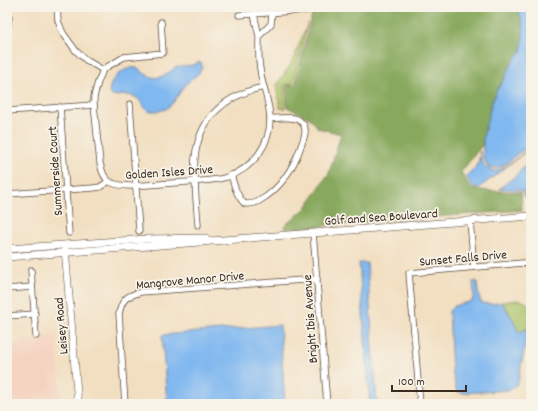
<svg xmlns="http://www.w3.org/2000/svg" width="538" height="411" font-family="Dekko,sans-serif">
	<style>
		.built { fill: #f4d3c0 }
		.green { fill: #abc369; stroke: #737644 }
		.forest { fill: #88a95d; stroke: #626a3e }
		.water { fill: #80b8f0; stroke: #5e7187 }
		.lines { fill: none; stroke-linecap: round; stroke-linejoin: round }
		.minor-casing { stroke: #564536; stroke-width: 7 }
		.tertiary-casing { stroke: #564536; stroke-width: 8 }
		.minor { stroke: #fff; stroke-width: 5.5 }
		.tertiary { stroke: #fff; stroke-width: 7 }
		.labels { text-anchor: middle; stroke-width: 3.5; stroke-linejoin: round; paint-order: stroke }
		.street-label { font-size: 13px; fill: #3b2a1e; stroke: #f7f3e8 }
	</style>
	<rect width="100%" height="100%" fill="#f7f3e8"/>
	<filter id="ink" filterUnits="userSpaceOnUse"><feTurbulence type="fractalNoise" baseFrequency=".025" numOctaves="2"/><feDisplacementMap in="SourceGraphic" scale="8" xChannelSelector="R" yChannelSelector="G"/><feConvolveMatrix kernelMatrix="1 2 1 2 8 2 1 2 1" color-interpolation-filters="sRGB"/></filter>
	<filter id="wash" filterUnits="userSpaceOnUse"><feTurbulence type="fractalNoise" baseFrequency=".012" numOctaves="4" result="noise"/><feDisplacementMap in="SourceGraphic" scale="16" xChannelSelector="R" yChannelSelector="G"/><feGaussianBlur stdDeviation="0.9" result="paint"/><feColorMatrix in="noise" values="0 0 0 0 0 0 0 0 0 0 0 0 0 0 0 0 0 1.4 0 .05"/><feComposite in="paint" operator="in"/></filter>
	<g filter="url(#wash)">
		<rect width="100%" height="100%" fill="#f2dfc1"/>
		<polygon class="built" points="57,336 61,404 7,404 7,350 23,340"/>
		<g class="green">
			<polygon points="308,23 293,84 284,85 285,109 280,108 276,86 291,64"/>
			<path d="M518 300C536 303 531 314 528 328L519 333 512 318 502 302Z"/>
		</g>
		<polygon class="forest" points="314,7 517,7 523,24 523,40 521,52 516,57 510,66 505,78 497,90 492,102 483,137 483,144 461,172 471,189 492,191 521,192 522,210 285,229 284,226 305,209 329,173 341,134 318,128 310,118 287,107 286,86 295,85"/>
		<g class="water">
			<path d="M517 7H529L531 10V146C526 148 522 151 517 154 508 162 503 169 489 168L483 158V137L492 102 497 90 505 78 510 66 516 57 521 52 523 40V24Z"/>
			<path d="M199 62 202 64V68L199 73 185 85 172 104 166 109 159 111H148C144 108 143 104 140 101 133 92 122 96 112 96L109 93C110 91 109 89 110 87 113 76 126 66 137 68 141 69 143 73 147 75 157 81 168 75 175 67L193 65Z"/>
			<path d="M480 151C480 158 481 161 485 166 496 180 515 158 525 152L479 188 472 187 466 176 475 168 479 160Z"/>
			<polygon points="531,162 531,198 528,198 524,197 523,191 521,190 499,189 514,177 527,164"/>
			<polygon points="359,263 367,263 377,404 370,404"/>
			<polygon points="477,281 478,291 481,303 492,304 502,302 512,318 519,333 528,328 518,383 510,390 464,393 457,392 452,372 449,311 454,306 472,301 474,295 473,282"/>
			<polygon points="280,325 285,404 167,404 162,335"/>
		</g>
	</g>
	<g filter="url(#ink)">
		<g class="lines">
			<defs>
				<g id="minor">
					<polyline points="57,7 58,21 63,33 76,51 86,60 103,70"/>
					<polyline points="254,14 255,19 259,36"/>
					<polyline points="239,15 308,10"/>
					<path d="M161 22 163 53 124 57 107 67 103 70 98 82 94 97V105L100 163C104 183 111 185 130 186 150 185 169 183 188 182 201 181 215 181 227 177 253 169 271 144 270 117 269 100 262 86 260 69 258 58 259 47 259 36L271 24 272 13"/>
					<polyline points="7,28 9,18 8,7"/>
					<polyline points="130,104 139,231"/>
					<polyline points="60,107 69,233"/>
					<polyline points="7,111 94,105"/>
					<path d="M231 175C234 185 237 197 245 204 250 204 255 204 259 201 280 190 294 167 301 146 304 138 309 127 300 121 294 115 279 119 270 118"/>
					<polyline points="7,194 93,188 100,187 109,181"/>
					<polyline points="470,221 474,267"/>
					<path d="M198 225C197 209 195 193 195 177 195 170 194 164 195 158 199 118 225 95 264 87"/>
					<polyline points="313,233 327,404"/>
					<polyline points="31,270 36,336"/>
					<polyline points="7,289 32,287"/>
					<polyline points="7,316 35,314"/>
					<path d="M125 404 119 314C122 299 126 296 141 292L317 279"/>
					<polyline points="420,404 409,273 523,263 531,264"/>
				</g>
				<g id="tertiary">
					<polyline points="7,249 147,239 205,238"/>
					<polyline points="65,249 78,404"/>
					<polyline points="7,257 531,216"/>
				</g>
			</defs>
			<use href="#minor" class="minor-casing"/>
			<use href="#tertiary" class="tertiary-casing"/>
			<use href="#minor" class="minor"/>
			<use href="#tertiary" class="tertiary"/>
		</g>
	</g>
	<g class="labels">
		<g class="street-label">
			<text transform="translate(54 171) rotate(-94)" y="5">Summerside Court</text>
			<text transform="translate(169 171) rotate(-4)" y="5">Golden Isles Drive</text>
			<text transform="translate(381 216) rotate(-4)" y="5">Golf and Sea Boulevard</text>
			<text transform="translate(463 257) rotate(-5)" y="5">Sunset Falls Drive</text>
			<text transform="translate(190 279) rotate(-5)" y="5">Mangrove Manor Drive</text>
			<text transform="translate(309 319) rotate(-94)" y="5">Bright Ibis Avenue</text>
			<text transform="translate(60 326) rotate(-95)" y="5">Leisey Road</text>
		</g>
	</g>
	<rect width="538" height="411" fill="none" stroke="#f7f3e8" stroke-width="24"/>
	<path d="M392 385v6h74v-6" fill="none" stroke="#3b2a1e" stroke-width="2"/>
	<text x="398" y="385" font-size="12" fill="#3b2a1e" stroke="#f7f3e8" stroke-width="3" paint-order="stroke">100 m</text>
</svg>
